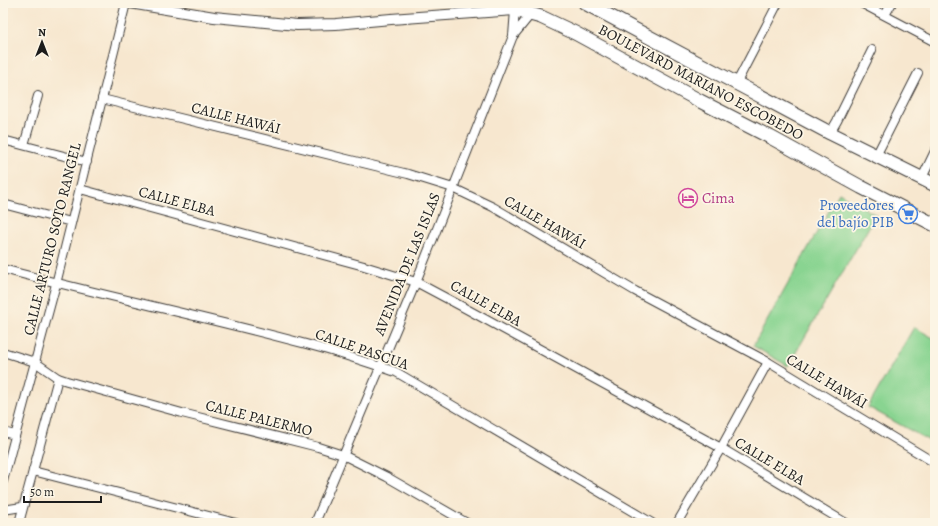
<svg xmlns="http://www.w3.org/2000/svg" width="938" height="526" font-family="Alegreya,serif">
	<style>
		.green { fill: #89d491; stroke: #527856 }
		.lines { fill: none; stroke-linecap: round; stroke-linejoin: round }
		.minor-casing { stroke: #3d3a37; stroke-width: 10 }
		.tertiary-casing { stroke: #3d3a37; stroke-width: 12 }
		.primary-casing { stroke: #3d3a37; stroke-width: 15 }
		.minor { stroke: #fff; stroke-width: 8 }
		.tertiary { stroke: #fff; stroke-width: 10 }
		.primary { stroke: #fff; stroke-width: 13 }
		.labels { text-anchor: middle; stroke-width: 3.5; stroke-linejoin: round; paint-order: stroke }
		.street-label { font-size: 15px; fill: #1c1c1c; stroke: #fcf5e5 }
		.hotel-label { font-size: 15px; fill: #b23c85; stroke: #fcf5e5; text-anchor: start }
		.shop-label { font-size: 15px; fill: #366cbe; stroke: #fcf5e5; text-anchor: end }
	</style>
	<rect width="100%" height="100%" fill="#fcf5e5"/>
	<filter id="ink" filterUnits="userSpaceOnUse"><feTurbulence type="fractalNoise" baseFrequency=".025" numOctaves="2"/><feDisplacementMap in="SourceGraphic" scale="8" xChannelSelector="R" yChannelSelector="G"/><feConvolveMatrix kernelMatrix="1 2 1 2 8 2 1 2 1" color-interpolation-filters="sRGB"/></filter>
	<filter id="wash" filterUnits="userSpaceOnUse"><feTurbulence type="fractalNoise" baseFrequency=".012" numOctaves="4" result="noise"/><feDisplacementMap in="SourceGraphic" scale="16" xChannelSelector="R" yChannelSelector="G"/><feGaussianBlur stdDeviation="0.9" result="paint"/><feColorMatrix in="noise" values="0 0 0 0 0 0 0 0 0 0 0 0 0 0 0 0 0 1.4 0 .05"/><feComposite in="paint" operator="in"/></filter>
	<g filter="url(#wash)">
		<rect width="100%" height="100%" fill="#f7e7cf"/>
		<g class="green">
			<path d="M839,193L876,215L788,366L753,346Z"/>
			<path d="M914,327L935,339V444L868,407Z"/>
		</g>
	</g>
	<g filter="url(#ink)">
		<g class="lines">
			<defs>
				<g id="minor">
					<path d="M861,3L935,42"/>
					<path d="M885,15L892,3"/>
					<path d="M513,36L515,10"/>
					<path d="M736,84L778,3"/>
					<path d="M102,99L408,174L453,188L493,207L635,291L768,362L935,463"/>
					<path d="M830,133L837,121L872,50"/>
					<path d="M3,140L87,162"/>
					<path d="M24,145L38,96"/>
					<path d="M876,156L918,73"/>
					<path d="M922,178L935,151"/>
					<path d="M80,189L364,266L416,282L461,306L721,448L846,523"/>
					<path d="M3,204L71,222"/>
					<path d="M3,269C104,296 206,317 306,344C337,352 366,362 396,372L652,523"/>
					<path d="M3,352L35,362L58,378L67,381L182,413L318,447L343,455L387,477L467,523"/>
					<path d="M3,432L15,435"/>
					<path d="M33,471L236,523"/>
					<path d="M3,481L56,284L126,3"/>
					<path d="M3,510L22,507"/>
					<path d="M19,523L58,378"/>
					<path d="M315,523L416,282L513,36L531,14"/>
					<path d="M677,523L721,448L768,362"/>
				</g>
				<path id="tertiary" d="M130,3L214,17L297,25L336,24L391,19L515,10"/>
				<g id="primary">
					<path d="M516,3L515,10L541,17L575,33L700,101L770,137L861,187L935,225"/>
					<path d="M585,3L830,133L935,185"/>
				</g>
			</defs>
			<use href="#minor" class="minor-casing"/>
			<use href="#tertiary" class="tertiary-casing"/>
			<use href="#primary" class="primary-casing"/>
			<use href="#minor" class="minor"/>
			<use href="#tertiary" class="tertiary"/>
			<use href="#primary" class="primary"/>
		</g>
	</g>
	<defs>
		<symbol id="hotel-ring" viewBox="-11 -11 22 22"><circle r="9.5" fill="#fcf5e5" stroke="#d1479c" stroke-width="1.5"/><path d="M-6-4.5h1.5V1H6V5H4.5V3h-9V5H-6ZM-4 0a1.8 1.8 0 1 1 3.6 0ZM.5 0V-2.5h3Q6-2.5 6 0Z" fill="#d1479c"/></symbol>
		<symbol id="supermarket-ring" viewBox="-11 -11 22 22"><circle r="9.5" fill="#fcf5e5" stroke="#3f7fe0" stroke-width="1.5"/><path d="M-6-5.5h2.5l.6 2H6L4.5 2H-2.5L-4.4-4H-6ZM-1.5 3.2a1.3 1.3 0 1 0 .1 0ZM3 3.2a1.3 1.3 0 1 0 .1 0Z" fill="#3f7fe0"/></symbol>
	</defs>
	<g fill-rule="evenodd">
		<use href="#hotel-ring" x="677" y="187" width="22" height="22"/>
		<use href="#supermarket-ring" x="897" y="203" width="22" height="22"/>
	</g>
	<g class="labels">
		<g class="street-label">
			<text transform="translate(701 82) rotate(28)" y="5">BOULEVARD MARIANO ESCOBEDO</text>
			<text transform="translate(236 118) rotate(14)" y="5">CALLE HAWÁI</text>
			<text transform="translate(177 201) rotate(15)" y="5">CALLE ELBA</text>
			<text transform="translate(545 222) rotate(30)" y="5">CALLE HAWÁI</text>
			<text transform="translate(52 239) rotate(-76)" y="5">CALLE ARTURO SOTO RANGEL</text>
			<text transform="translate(407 264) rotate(-68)" y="5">AVENIDA DE LAS ISLAS</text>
			<text transform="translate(486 303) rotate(29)" y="5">CALLE ELBA</text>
			<text transform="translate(362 349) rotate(19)" y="5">CALLE PASCUA</text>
			<text transform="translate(827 381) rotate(31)" y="5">CALLE HAWÁI</text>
			<text transform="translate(259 418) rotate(14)" y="5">CALLE PALERMO</text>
			<text transform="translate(770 461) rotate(31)" y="5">CALLE ELBA</text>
		</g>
		<g class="hotel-label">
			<text x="702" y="203">Cima</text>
		</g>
		<g class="shop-label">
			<text x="894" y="210">Proveedores<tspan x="894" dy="17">del bajío PIB</tspan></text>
		</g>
	</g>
	<rect width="938" height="526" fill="none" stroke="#fcf5e5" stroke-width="16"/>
	<g transform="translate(42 42)" stroke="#fcf5e5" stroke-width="3" paint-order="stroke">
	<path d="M0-3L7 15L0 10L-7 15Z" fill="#1c1c1c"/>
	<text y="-6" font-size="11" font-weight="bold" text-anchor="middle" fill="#1c1c1c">N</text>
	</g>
	<path d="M24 496v6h77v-6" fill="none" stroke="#1c1c1c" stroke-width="2"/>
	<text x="30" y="496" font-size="12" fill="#1c1c1c" stroke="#fcf5e5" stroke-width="3" paint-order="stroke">50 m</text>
</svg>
